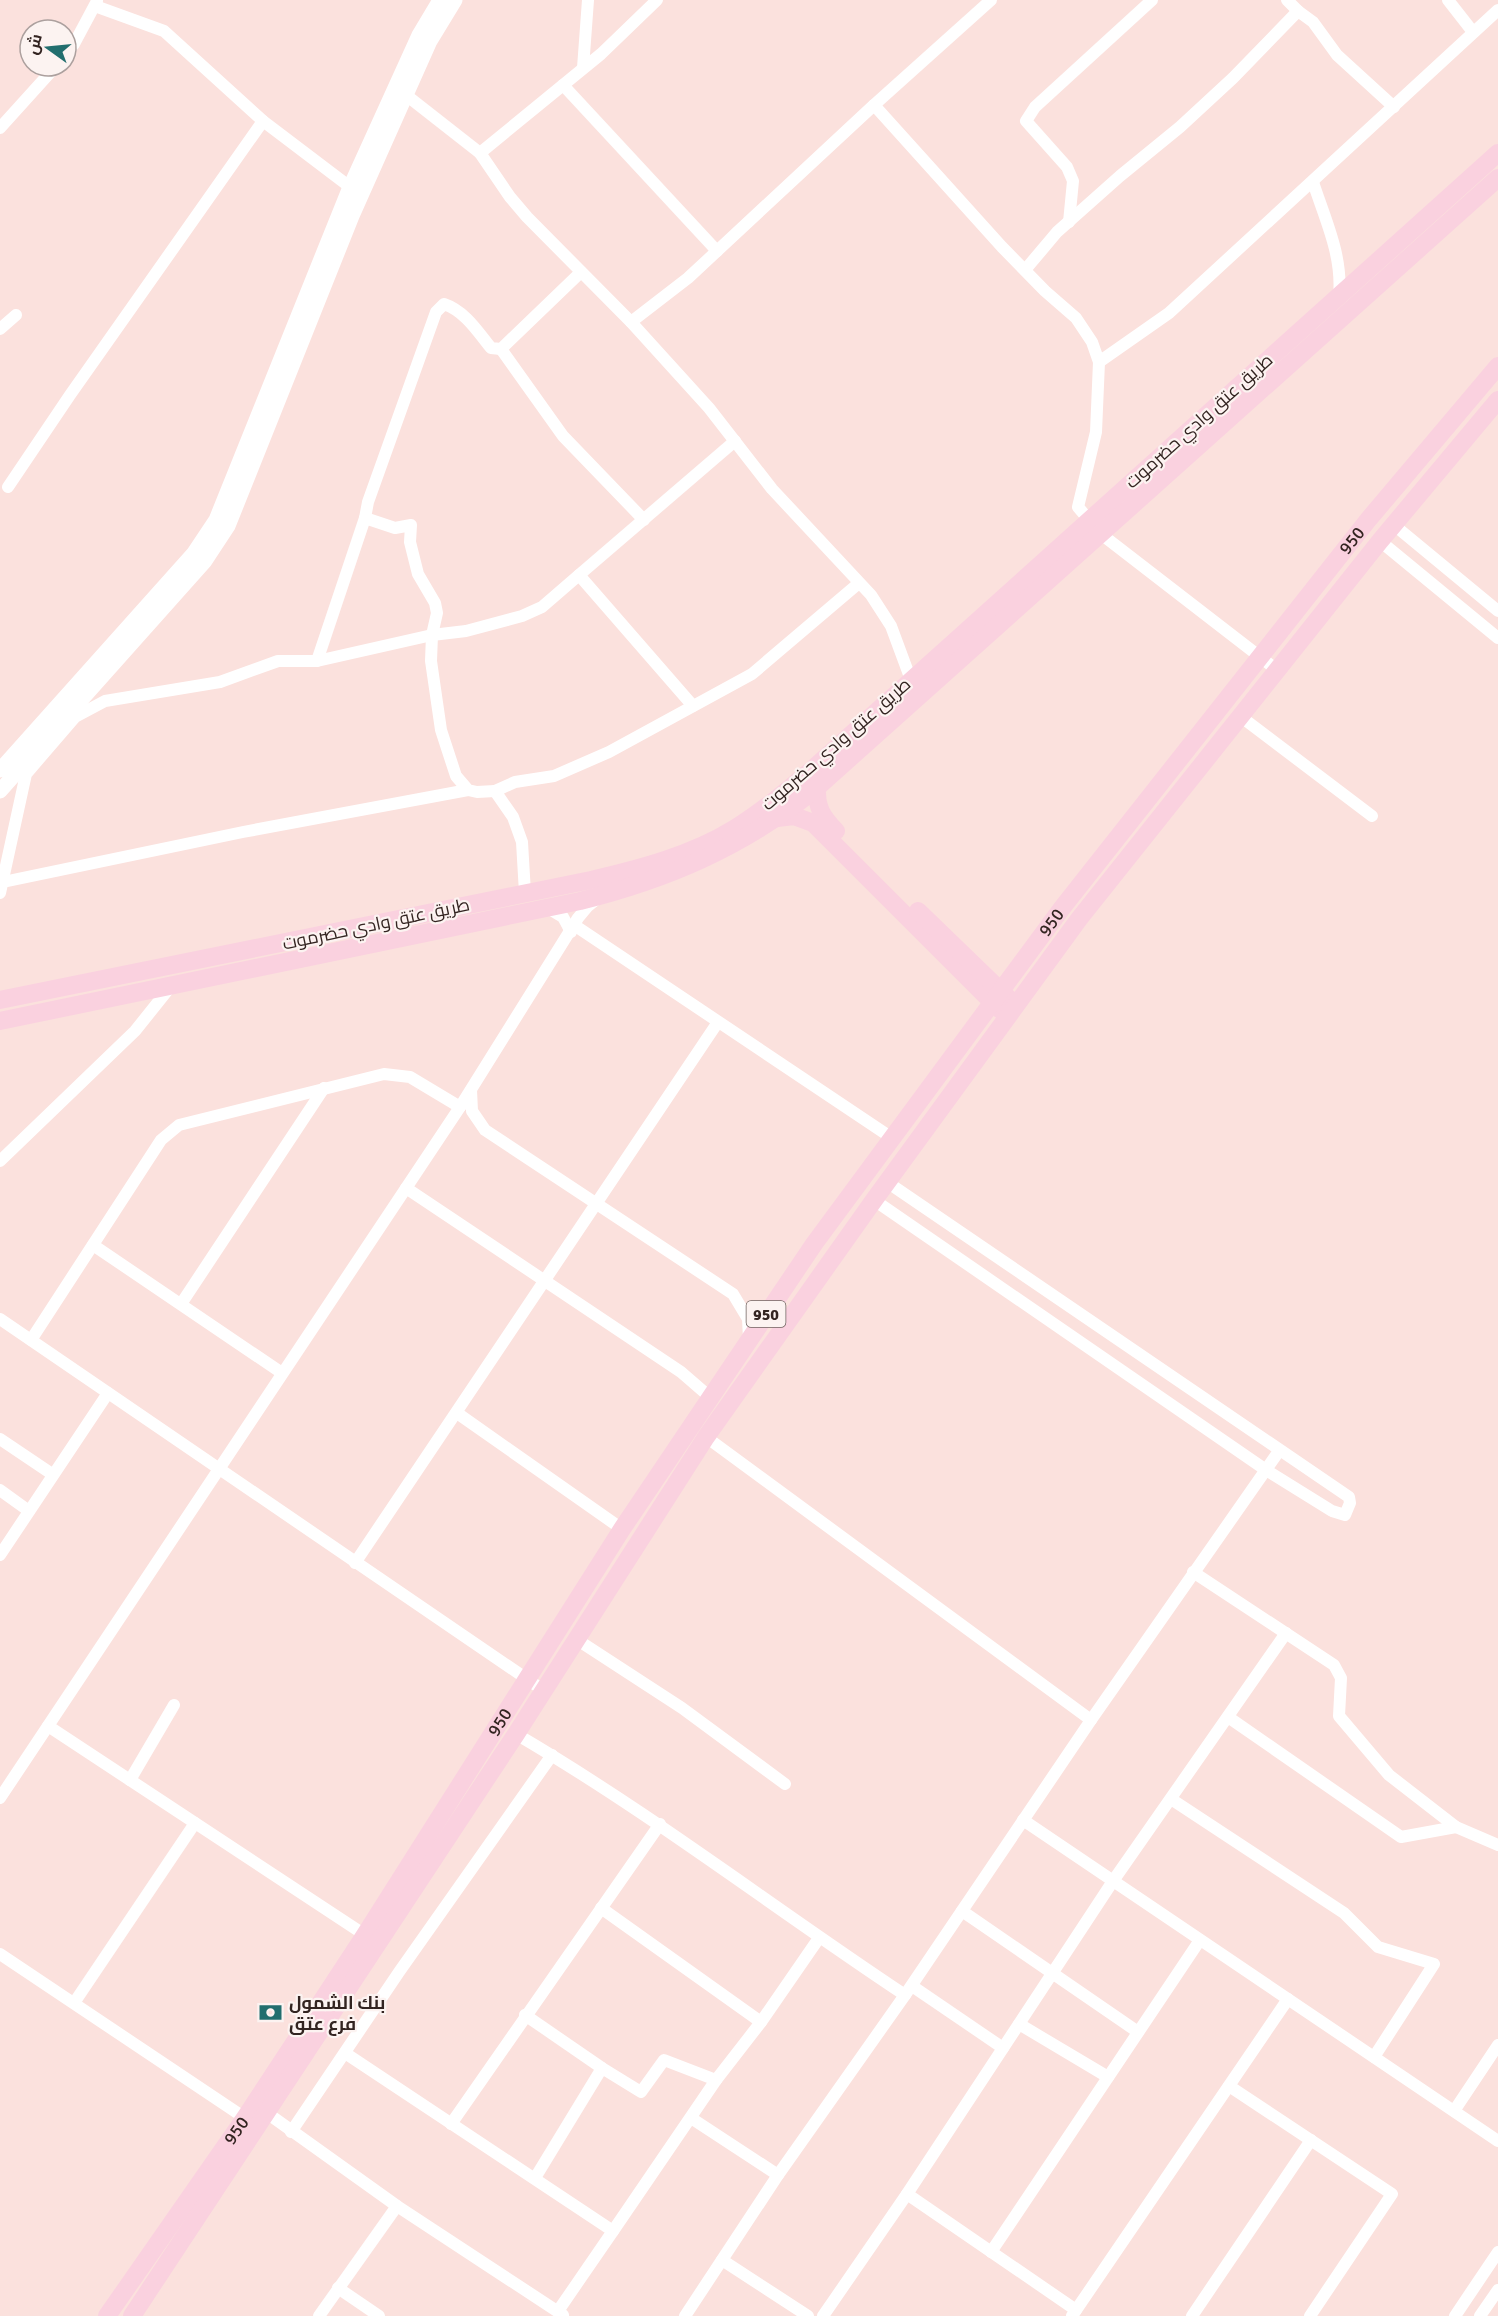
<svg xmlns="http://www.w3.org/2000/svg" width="1498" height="2316" font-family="Signika,Cairo,sans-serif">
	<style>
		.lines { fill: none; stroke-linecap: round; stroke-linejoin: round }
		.minor { stroke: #fff; stroke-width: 12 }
		.tertiary { stroke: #fff; stroke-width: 15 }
		.primary { stroke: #fad1df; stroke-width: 18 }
		.labels { text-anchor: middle; stroke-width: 4.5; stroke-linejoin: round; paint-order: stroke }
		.shield { fill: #fcf3f1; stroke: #6f625f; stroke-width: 1.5 }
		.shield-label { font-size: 16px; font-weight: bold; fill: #332421 }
		.street-label { font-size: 18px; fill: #332421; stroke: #fcf3f1 }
		.poi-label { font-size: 18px; font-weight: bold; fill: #332421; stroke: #fcf3f1; text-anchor: start }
	</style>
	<rect width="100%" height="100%" fill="#fbe1dd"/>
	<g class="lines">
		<g class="minor">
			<path d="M657,0L601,54L480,153L510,197L527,217L631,322L709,408L772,489L871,595L891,626L911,680"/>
			<path d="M1287,0L1298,11"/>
			<path d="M1448,0L1473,32"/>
			<path d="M95,6L164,31L263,121L350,187"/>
			<path d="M66,54L74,44L97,1"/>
			<path d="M583,68L588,0"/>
			<path d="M563,85L717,251"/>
			<path d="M406,95L480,153"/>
			<path d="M874,105L991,0"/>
			<path d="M0,128L56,66"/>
			<path d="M1313,182C1325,219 1343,256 1339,296"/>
			<path d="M1069,222L1073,181L1067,167L1026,121L1035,107L1152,0"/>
			<path d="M1025,270L1057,232L1120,176L1180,127L1233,78L1298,11L1313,22L1337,55L1394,107"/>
			<path d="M631,322L688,278L874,105L1002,247L1045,291L1076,318L1092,342L1099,362L1096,432L1078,507L1101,534L1277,670"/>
			<path d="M0,329L16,315"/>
			<path d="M501,349L563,436L644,520"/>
			<path d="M1099,362L1169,313L1498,10"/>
			<path d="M8,487L70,395L263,121"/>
			<path d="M1394,525L1498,611"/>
			<path d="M1380,541L1498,638"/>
			<path d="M579,575L735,441"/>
			<path d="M317,661L365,518"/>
			<path d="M1240,716L1372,816"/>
			<path d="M495,791L477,792L468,790L456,776L441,730L431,661L432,635L437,613L435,603L418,574L410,542L411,525L395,528L365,518L368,502L436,312L444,304C465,311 478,332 491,348L501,349L581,272"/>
			<path d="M3,882L243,832L468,790"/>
			<path d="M0,893L26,774L75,717L105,701L220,682L278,661H317L432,635L466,631L522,616L542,607L579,575L693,706"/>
			<path d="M525,893L522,842L513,817L495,791L515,782L554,776L609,752L752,674L859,583"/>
			<path d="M548,908L563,917L571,932"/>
			<path d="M574,925L892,1138"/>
			<path d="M471,1090L472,1111L485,1130L733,1294L748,1319L749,1339"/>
			<path d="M0,1161L135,1031L171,986"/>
			<path d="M406,1188L681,1372L711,1398"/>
			<path d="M874,1200L1266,1470L1332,1511L1345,1515L1350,1503L1349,1497L887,1182"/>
			<path d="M93,1245L282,1373"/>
			<path d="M181,1304L324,1088"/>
			<path d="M0,1319L543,1690"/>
			<path d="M31,1340L161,1140L179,1125L384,1074L410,1077L460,1107"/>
			<path d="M457,1413L622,1529"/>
			<path d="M706,1437L1091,1720"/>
			<path d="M0,1439L52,1474"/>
			<path d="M0,1490L29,1511"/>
			<path d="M0,1555L108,1393"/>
			<path d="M355,1563L718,1022"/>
			<path d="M1193,1572L1334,1665L1341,1678L1339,1716L1389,1775L1456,1827L1498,1845"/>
			<path d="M576,1639L682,1708L785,1784"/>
			<path d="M1228,1717L1401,1837L1456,1827"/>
			<path d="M48,1726L365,1935"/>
			<path d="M516,1734C651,1813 775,1909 905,1995"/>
			<path d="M130,1780L174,1705"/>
			<path d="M0,1798L460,1107L578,918L588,906L598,898"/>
			<path d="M1171,1799L1344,1913L1378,1947L1434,1964L1374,2057"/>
			<path d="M1023,1820L1498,2141"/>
			<path d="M601,1908L761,2022"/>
			<path d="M962,1911L1138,2032"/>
			<path d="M0,1954L245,2118"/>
			<path d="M912,1986L1003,2048"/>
			<path d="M74,2003L195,1823"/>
			<path d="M525,2015L602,2068L641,2092L664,2060L716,2080"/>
			<path d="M1019,2024L1108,2077"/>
			<path d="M345,2053L613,2231L558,2311"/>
			<path d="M1229,2086L1392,2194L1310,2316"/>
			<path d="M260,2108L397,2206L563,2315"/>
			<path d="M1454,2111L1498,2045"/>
			<path d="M691,2118L778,2175"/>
			<path d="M451,2124L660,1824"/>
			<path d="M291,2132L399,1972L552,1755"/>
			<path d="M535,2178L602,2068"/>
			<path d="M907,2194L1076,2310"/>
			<path d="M613,2231L716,2080L761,2022L819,1938"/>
			<path d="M991,2252L1200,1940"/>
			<path d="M722,2260L808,2316"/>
			<path d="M338,2288L379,2316"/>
			<path d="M319,2316L397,2206"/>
			<path d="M685,2316L778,2175L905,1995L1091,1720L1279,1451"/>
			<path d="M823,2316L907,2194L1113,1881L1286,1633"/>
			<path d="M1072,2316L1288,1999"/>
			<path d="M1192,2316L1311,2140"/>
			<path d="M1455,2316L1498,2252"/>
			<path d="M1480,2316L1498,2290"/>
		</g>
		<g class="tertiary">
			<path d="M0,770L194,553L216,520L350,187L419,35L440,0"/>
			<path d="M0,791L205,561L228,526L352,216L430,41L455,0"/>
		</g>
		<g class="primary">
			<path d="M817,787C816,807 822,817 836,831"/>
			<path d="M777,818L794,816L813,823L999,1009"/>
			<path d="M918,911L1008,998"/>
			<path d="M0,1000L591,880C639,869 692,855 734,829C763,811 789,789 815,767L1498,153"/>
			<path d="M0,1021L580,901C668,879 740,848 812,792L1498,178"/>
			<path id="s1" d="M107,2316L245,2118L365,1935L622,1529L814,1244L1062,908L1368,520L1498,366"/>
			<path d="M132,2316L516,1734L706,1437L874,1200L1079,919L1380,541L1498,400"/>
		</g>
	</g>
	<defs>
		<symbol id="bank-bare" viewBox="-9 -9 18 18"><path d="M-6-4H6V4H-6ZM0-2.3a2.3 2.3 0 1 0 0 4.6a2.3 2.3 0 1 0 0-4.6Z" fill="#226e6e" stroke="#fcf3f1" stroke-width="2.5" paint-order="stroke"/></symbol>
	</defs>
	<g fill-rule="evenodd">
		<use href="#bank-bare" x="254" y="1996" width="33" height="33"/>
	</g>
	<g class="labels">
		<rect class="shield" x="746.5" y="1301" width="39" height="26" rx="4.5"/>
		<g class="shield-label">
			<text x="766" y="1320">950</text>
		</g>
		<g class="street-label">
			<text transform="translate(1199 421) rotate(-42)" y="6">طريق عتق وادي حضرموت</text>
			<text dy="6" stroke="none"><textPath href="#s1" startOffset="2170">950</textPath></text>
			<text transform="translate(836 744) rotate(-41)" y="6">طريق عتق وادي حضرموت</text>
			<text dy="6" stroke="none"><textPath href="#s1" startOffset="1684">950</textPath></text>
			<text transform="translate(376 924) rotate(-12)" y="6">طريق عتق وادي حضرموت</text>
			<text dy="6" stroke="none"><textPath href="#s1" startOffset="712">950</textPath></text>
			<text dy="6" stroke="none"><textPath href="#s1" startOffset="226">950</textPath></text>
		</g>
		<g class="poi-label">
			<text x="289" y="2009">بنك الشمول<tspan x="289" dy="21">فرع عتق</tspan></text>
		</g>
	</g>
	<g transform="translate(48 48) rotate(285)"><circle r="28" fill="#fcf3f1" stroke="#aca09e" stroke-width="1.5"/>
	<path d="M0-4.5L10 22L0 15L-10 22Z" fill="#226e6e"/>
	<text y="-9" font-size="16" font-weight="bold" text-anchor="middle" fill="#332421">ش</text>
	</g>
</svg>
